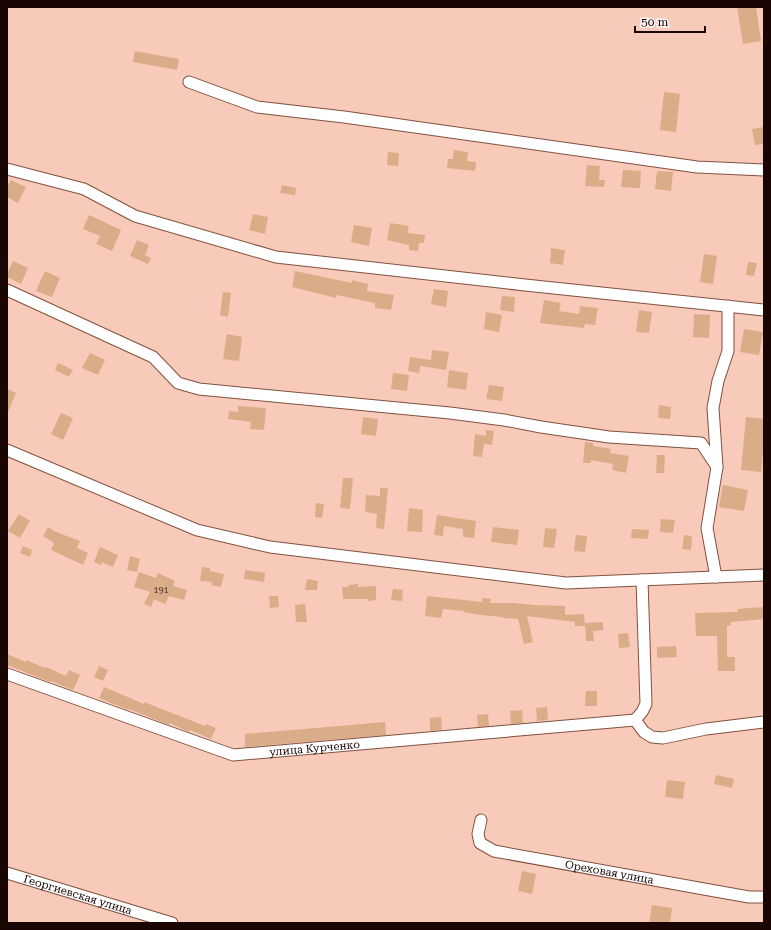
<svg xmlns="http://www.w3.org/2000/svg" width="771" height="930" font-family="'Roboto Serif',serif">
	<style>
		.building { fill: #daad89 }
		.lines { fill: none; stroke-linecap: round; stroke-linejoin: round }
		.minor-casing { stroke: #82513f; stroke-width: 13 }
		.minor { stroke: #fff; stroke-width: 11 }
		.labels { text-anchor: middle; stroke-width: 3; stroke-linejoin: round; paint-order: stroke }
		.number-label { font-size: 9px; fill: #493024 }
		.street-label { font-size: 11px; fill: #190602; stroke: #fbf5f3 }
	</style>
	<rect width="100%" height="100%" fill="#f8cab9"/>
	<g class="building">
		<path d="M737,7H756L761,41L743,44Z"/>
		<path d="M135,51L179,59L177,70L133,62Z"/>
		<path d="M664,92L680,94L676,132L660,130Z"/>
		<path d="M764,127V144L755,145L752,129Z"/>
		<path d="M454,150L468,152L467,161L476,162L475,171L447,168L448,159H453Z"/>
		<path d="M388,152L399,153L398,166L387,165Z"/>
		<path d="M587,165L600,166L599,180H605L604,187L585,186Z"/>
		<path d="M623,170L641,171L640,188L621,187Z"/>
		<path d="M657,171L673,172L671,191L655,189Z"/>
		<path d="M11,180L26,187L18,203L7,197V187Z"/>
		<path d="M282,185L296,188L295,195L280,193Z"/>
		<path d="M253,214L268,217L265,234L249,230Z"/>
		<path d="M89,215L121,230L112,251L96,244L100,236L83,229Z"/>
		<path d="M390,223L409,226L407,233L425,235L424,243H419L418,251L409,250V245L387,240Z"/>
		<path d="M354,225L372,228L369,246L351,242Z"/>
		<path d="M137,240L149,245L145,255L151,258L148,264L130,256Z"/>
		<path d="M551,248L565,250L563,265L550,263Z"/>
		<path d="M704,254L717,256L713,284L700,282Z"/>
		<path d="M13,261L28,268L21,284L7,277V274Z"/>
		<path d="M748,262L757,263L754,276L746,275Z"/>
		<path d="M45,271L60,278L52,297L36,291Z"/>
		<path d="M295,271L352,283V280L368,284L367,291L394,295L391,310L375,308V303L336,295V298L292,287Z"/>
		<path d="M434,289L448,291L446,307L431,304Z"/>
		<path d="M223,292L231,293L228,317L220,315Z"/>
		<path d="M502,296L515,297L514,312L500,310Z"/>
		<path d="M544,300L561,303L559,311L579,314L580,306L598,308L595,325L585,324L584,328L540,323Z"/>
		<path d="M639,310L652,312L649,333L636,332Z"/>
		<path d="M486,312L502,315L499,332L484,329Z"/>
		<path d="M694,314L710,315L709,338L693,337Z"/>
		<path d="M744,329L763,332L759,355L740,352Z"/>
		<path d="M227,334L242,337L239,361L223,359Z"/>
		<path d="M432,350L449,352L446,370L420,366L419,373L408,371L410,357L431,360Z"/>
		<path d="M90,353L105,360L98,375L82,368Z"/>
		<path d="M58,363L73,370L69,377L55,370Z"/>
		<path d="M449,370L468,373L466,390L447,387Z"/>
		<path d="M393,373L409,375L407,391L391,389Z"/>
		<path d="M489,385L504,387L502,401L486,399Z"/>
		<path d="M7,389L16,393L7,414Z"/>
		<path d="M659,405L671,407L670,419L658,418Z"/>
		<path d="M238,406L266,408L264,430L250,429L251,422L228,419L229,411L238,412Z"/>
		<path d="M61,413L73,418L63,440L51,434Z"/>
		<path d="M363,417L378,419L376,436L361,434Z"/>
		<path d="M746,417L764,419V442L761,472L741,470Z"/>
		<path d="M486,430L494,431L492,445L484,444L482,457L473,456L475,434L486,436Z"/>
		<path d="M585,442L593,443V446L611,449L610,453L629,456L626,473L612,470L613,464L591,460V463H583Z"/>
		<path d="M657,455H665L664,473H656Z"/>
		<path d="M343,478H353L350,509L340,508Z"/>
		<path d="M723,485L748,490L744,511L719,507Z"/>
		<path d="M380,488H388L384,529L376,528L377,514L365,512L366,495L380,496Z"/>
		<path d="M316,503L324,504L322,518L315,517Z"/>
		<path d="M409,508L423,510L422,532L407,531Z"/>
		<path d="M19,514L30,521L20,538L8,531Z"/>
		<path d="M437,515L476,521L474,538L463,537V529L444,526L443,536L434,535Z"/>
		<path d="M661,519L675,520L673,533L660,532Z"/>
		<path d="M48,527L54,531L80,541L77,548L88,553L83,565L51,550L54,543L43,536Z"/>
		<path d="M493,527L519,530L517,545L491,542Z"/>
		<path d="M545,528L557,529L554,548L543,547Z"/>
		<path d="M632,529L649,530L648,539L631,538Z"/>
		<path d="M576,535L587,536L585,552L574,551Z"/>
		<path d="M684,535L692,536L691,550L682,549Z"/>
		<path d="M23,546L32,550L30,557L20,553Z"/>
		<path d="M100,547L118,555L113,567L102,562L101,565L94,562Z"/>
		<path d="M130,556L140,559L137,572L127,570Z"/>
		<path d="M202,567L210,568V571L224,574L221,587L211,585L212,582L200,581Z"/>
		<path d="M245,570L265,573L264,582L244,579Z"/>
		<path d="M139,572L156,578L158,573L175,581L173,586L187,590L184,600L169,596L165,604L154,599L151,607L144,604L150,592L134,587Z"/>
		<path d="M307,579L318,581L317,590H305Z"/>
		<path d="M358,584V587L376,586V600L368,601V599H343L342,587H349L348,585Z"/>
		<path d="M393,589L403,590L402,601L391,600Z"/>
		<path d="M269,596H278L279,607L270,608Z"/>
		<path d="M427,596L482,602V598L491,599L490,603H514L534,605L565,606V615L584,614L585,626H575V622L527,616L533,642L524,644L518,619L503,618V617L480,615L464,612V611L443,609L441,618L425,616Z"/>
		<path d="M305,604L307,622H296L295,605Z"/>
		<path d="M764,607V619L731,622V625L727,626V657H735V671H718L717,636H696L695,613L738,612L737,609Z"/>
		<path d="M603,622V630L593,631L594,641H586L585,623Z"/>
		<path d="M628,633L630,647L619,648L618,634Z"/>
		<path d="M676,646L677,657L657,658V647Z"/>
		<path d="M7,654L26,662V660L45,668L46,667L66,676L69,670L80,675L73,690L51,681L50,682L7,665Z"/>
		<path d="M99,666L108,670L103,681L94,677Z"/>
		<path d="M104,687L144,704V702L205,726L206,724L216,728L211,739L190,730L189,732L170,723L169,725L129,709V710L126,709L99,698Z"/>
		<path d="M586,691H597V706H585Z"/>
		<path d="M547,707L548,720L537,721L536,708Z"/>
		<path d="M522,710L523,723L511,724L510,711Z"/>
		<path d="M488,714L489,726L478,727L477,715Z"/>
		<path d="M441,717L442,730L430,731V718Z"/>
		<path d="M385,722L386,735L245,747V734Z"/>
		<path d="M716,775L734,779L732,788L714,784Z"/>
		<path d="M667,780L685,782L683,799L665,797Z"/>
		<path d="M522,871L536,874L532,894L518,891Z"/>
		<path d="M652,905L672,908L670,923H649Z"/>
	</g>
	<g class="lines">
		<defs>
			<g id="minor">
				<path d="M189,82L257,107L344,117L697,167L764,170"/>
				<path d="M7,169L84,189L135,216L276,257L525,285L764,310"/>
				<path d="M7,290L153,357L178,383L199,389L450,413L504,420L541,427L609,437L701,443L717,467"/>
				<path d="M7,450L197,530L270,547L566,583L764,575"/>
				<path d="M716,577L707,528L717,467L713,408L718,381L728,351V306"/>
				<path id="s1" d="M7,674L233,755L635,720"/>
				<path d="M635,720L642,712L646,704L642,580"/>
				<path d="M635,720L644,732L652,737L663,738L706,729L764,722"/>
				<path id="s2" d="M481,820L478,834L480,843L494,851L704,889L749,897H764"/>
				<path id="s3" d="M7,873L172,923"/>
			</g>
		</defs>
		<use href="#minor" class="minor-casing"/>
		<use href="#minor" class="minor"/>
	</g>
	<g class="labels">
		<g class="number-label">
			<text x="161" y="593">191</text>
		</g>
		<g class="street-label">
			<text dy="4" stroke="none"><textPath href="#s1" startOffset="322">улица Курченко</textPath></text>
			<text dy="4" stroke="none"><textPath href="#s2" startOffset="157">Ореховая улица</textPath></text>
			<text dy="4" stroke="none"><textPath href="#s3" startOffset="74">Георгиевская улица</textPath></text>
		</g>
	</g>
	<rect width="771" height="930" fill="none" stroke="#190602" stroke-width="16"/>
	<path d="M635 26v6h70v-6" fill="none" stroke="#190602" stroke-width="2"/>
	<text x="641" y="26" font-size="12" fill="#190602" stroke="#fbf5f3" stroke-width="3" paint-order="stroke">50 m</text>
</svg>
